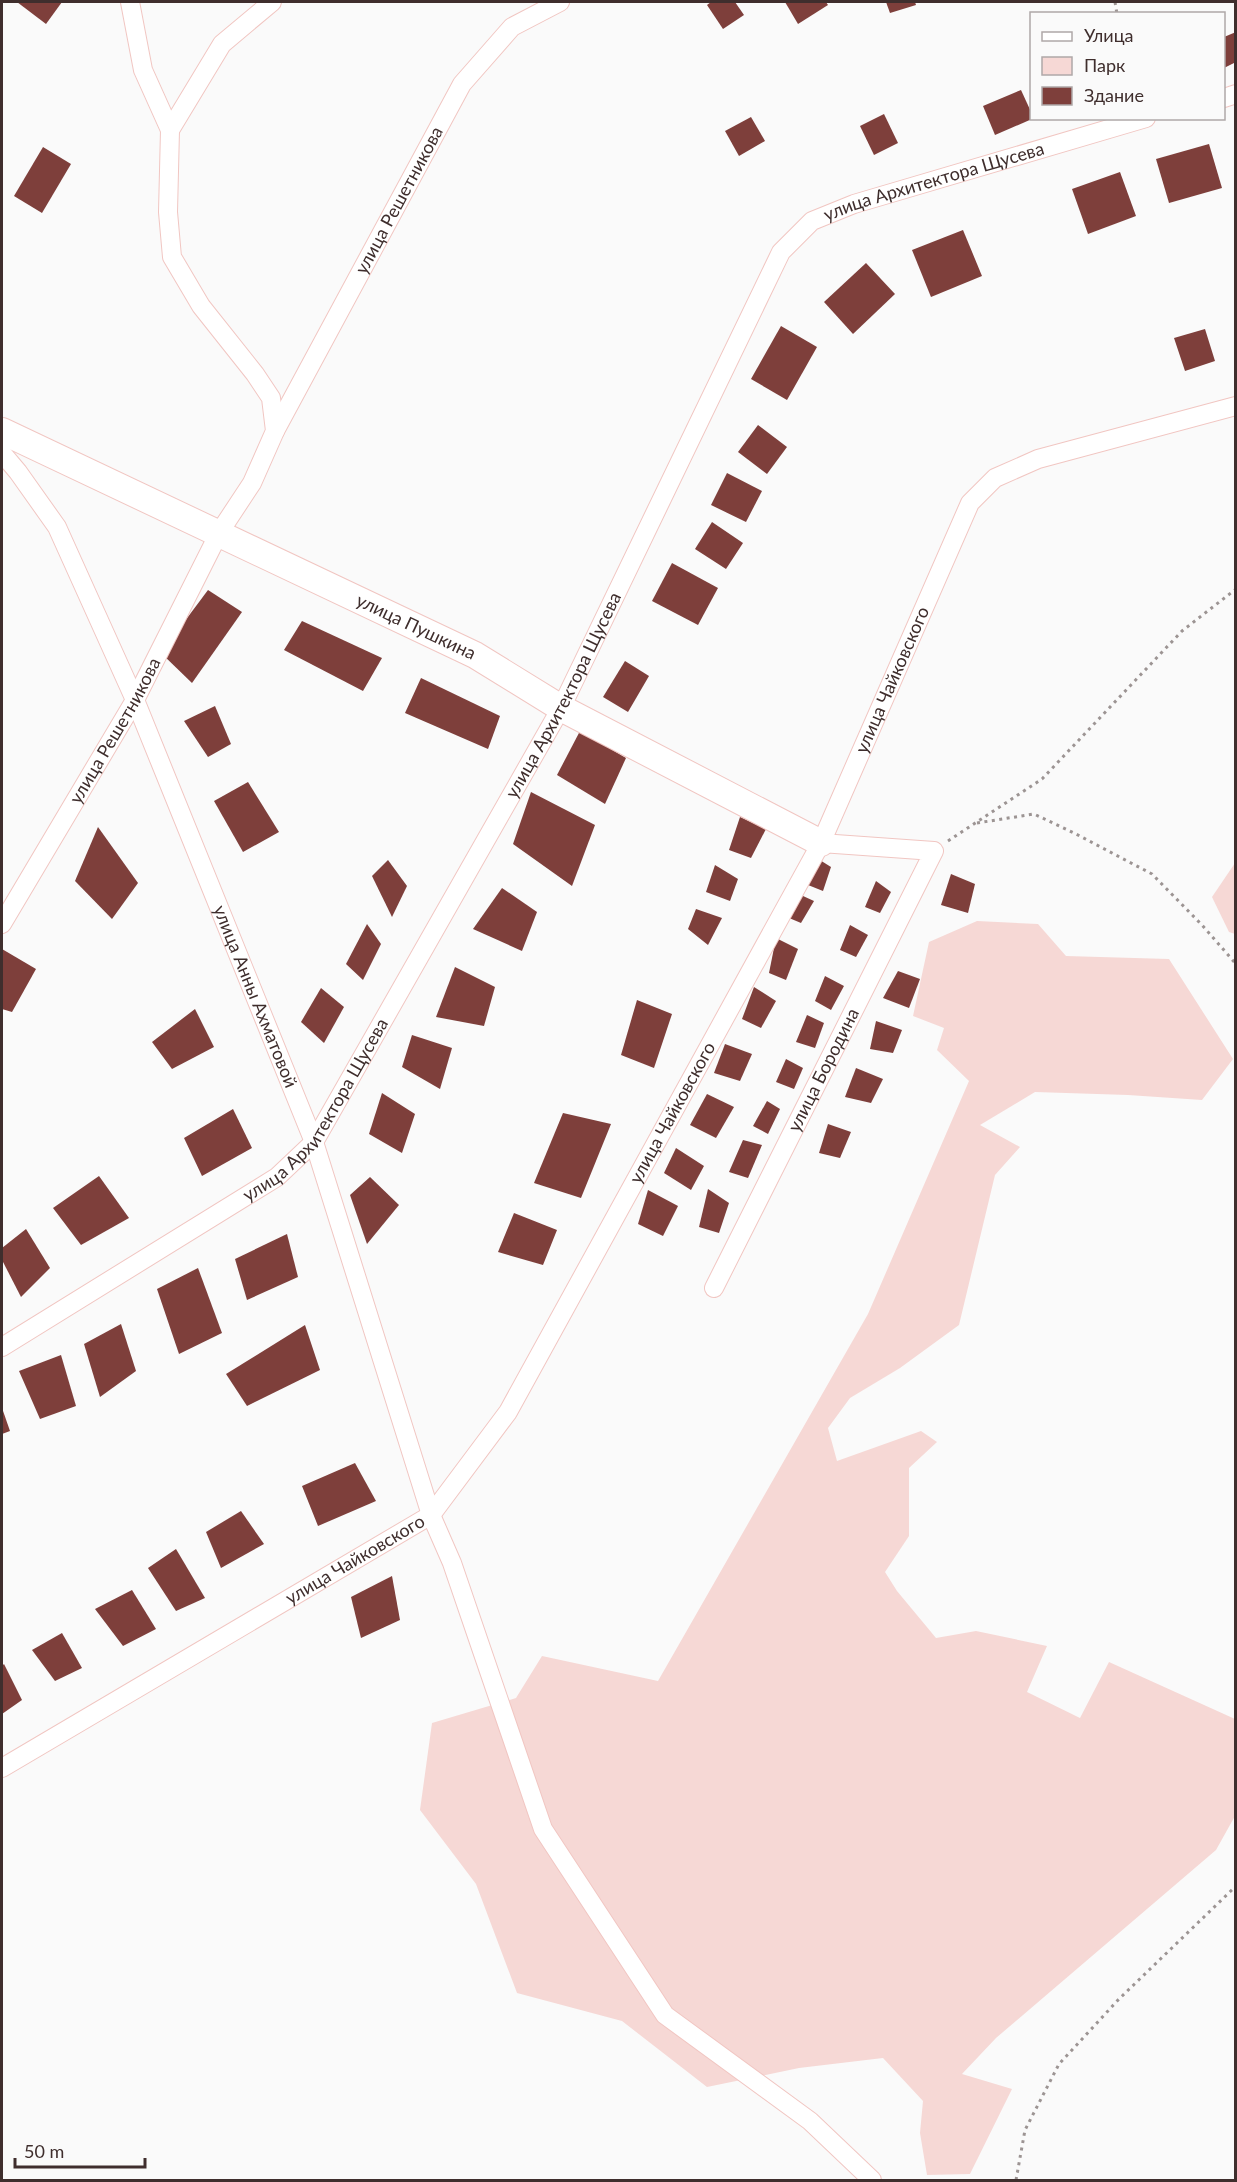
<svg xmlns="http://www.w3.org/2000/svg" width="1237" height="2182" font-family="Lato,sans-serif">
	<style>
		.green { fill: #f6d8d5 }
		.building { fill: #7e3f3b }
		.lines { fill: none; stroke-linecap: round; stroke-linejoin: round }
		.street-casing { stroke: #f1c6c2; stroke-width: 20 }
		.secondary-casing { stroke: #f1c6c2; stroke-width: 28 }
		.path { stroke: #9c9493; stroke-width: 3; stroke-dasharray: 3 4.5; stroke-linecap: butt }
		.street { stroke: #fff; stroke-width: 18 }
		.secondary { stroke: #fff; stroke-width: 26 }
		.labels { text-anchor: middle; stroke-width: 6; stroke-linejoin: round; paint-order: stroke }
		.street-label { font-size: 18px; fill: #3f2e2d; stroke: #fafafa }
	</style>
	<rect width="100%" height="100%" fill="#fafafa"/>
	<g class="green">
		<path d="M1235,863V934L1229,932L1212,897Z"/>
		<path d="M977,921L1038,924L1066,956L1169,959L1233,1059L1202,1100L1128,1095L1035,1092L980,1125L1020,1147L995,1175L959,1325L900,1368L850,1398L828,1428L837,1461L921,1431L937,1442L909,1468V1536L885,1572L897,1591L936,1638L976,1631L1047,1646L1027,1692L1080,1718L1109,1662L1235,1719V1816L1216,1850L996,2038L962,2074L1012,2089L970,2174L927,2175L920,2133L923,2101L883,2058L799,2068L707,2087L622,2021L517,1993L476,1884L420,1810L432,1723L516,1698L542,1656L658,1681L868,1314L969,1081L937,1050L944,1028L913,1016L929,942Z"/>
	</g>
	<g class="building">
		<path d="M17,2H62L46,24Z"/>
		<path d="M711,2H735L744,15L723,29L707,5Z"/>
		<path d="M785,2H826L828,5L798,24Z"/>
		<path d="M886,2H915L916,5L890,13Z"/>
		<path d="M1236,32V62L1224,68V37Z"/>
		<path d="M1021,90L1032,114V119L995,135L983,106Z"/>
		<path d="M884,114L898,143L874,155L860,126Z"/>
		<path d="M751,117L765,141L739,156L725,131Z"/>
		<path d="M1209,144L1222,188L1169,203L1156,159Z"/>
		<path d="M43,147L71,164L42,213L14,196Z"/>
		<path d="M1120,172L1136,216L1088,234L1072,189Z"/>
		<path d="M963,230L982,276L931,297L912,250Z"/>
		<path d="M866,263L895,294L853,334L824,302Z"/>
		<path d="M781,326L817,347L787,400L751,379Z"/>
		<path d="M1205,329L1215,361L1185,371L1174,338Z"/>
		<path d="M758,425L787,447L767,474L738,452Z"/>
		<path d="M727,473L762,491L746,522L711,505Z"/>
		<path d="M712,522L743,543L726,569L695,549Z"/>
		<path d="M672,563L718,588L698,625L652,601Z"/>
		<path d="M208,590L242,612L192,683L161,653Z"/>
		<path d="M302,621L382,658L363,691L284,650Z"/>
		<path d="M625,661L649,676L628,712L603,697Z"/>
		<path d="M421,678L500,716L488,749L405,713Z"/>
		<path d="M215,706L231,744L208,757L184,721Z"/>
		<path d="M580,731L626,758L605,804L557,775Z"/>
		<path d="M248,782L279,832L243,852L214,801Z"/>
		<path d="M531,792L595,825L572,886L513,844Z"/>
		<path d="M740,817L766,829L751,858L729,850Z"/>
		<path d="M98,827L138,883L112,919L75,881Z"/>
		<path d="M807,852L831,867L823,891L798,881Z"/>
		<path d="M388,860L407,886L392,917L372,876Z"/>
		<path d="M715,865L738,879L730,901L706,892Z"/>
		<path d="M951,874L975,884L968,913L941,905Z"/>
		<path d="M876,881L891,892L880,913L865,907Z"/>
		<path d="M502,888L537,912L522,951L473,929Z"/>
		<path d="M792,891L814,901L801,923L782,915Z"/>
		<path d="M696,909L722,918L708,945L688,929Z"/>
		<path d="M367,924L381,944L363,980L346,964Z"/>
		<path d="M850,925L868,935L856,957L840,950Z"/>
		<path d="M776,938L798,949L786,980L769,973Z"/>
		<path d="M2,949L36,969L12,1012L2,1009Z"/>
		<path d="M455,967L495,987L484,1026L436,1017Z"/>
		<path d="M898,971L920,979L909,1008L883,998Z"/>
		<path d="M825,976L844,986L831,1010L815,1001Z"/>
		<path d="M754,987L776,1001L761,1028L742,1019Z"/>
		<path d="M321,988L344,1007L324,1043L301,1022Z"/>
		<path d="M637,1000L672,1014L654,1068L621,1055Z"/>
		<path d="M195,1009L214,1047L172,1069L152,1042Z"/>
		<path d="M807,1015L824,1023L815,1048L796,1042Z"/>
		<path d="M876,1021L902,1030L893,1053L870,1049Z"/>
		<path d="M412,1035L452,1048L440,1089L402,1067Z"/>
		<path d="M725,1044L752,1054L740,1081L714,1073Z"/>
		<path d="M786,1059L803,1068L794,1089L776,1082Z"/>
		<path d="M856,1068L883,1079L871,1103L845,1097Z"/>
		<path d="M382,1093L415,1114L402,1153L369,1134Z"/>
		<path d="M707,1094L734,1107L716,1138L690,1125Z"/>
		<path d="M767,1101L780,1109L768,1134L753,1126Z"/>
		<path d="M233,1109L252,1148L202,1176L184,1138Z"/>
		<path d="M563,1113L611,1124L581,1198L534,1183Z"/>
		<path d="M828,1124L851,1132L840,1158L819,1153Z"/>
		<path d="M743,1140L762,1145L748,1178L729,1172Z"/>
		<path d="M676,1148L704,1166L691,1190L664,1173Z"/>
		<path d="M99,1176L129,1218L81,1245L53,1208Z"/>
		<path d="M370,1177L399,1205L367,1244L350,1195Z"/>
		<path d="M708,1189L729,1203L719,1233L699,1227Z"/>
		<path d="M648,1190L678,1206L663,1236L638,1224Z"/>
		<path d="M514,1213L557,1230L543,1265L498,1252Z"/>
		<path d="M26,1229L50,1268L21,1297L2,1260V1248Z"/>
		<path d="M287,1234L298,1277L247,1300L235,1259Z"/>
		<path d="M198,1268L222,1333L179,1354L157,1289Z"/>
		<path d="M121,1324L136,1371L100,1397L84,1344Z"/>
		<path d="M305,1325L320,1370L247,1406L226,1374Z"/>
		<path d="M61,1355L76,1406L40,1419L19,1371Z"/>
		<path d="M2,1408L10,1431L2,1434Z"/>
		<path d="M355,1463L376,1501L318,1526L302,1486Z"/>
		<path d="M241,1511L264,1544L221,1568L206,1532Z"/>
		<path d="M176,1549L205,1598L176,1611L148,1568Z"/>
		<path d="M392,1576L400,1620L361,1638L351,1597Z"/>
		<path d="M132,1590L156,1629L123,1646L95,1609Z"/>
		<path d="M62,1633L82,1668L55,1681L32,1650Z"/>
		<path d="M4,1664L22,1700L2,1714V1666Z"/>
	</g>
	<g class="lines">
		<defs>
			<g id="street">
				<path d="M130,2L143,70L170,130"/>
				<path d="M1224,98L1236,94"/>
				<path id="s1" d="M275,431L462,84L512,27L560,2"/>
				<path id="s2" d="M2,453L18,472L57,527L135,700L314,1142L431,1515L452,1563L543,1829L665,2015L810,2121L872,2180"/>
				<path id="s3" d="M2,924L135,700L219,533L252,483L275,431L271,398L255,374L201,306L172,257L168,212L170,130L222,44L272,2"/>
				<path id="s4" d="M714,1288L934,851L821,843"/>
				<path id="s5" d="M2,1347L277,1177L314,1142L561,708L781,252L812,221L854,204L1146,118"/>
				<path id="s6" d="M2,1768L431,1515L508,1412L821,843L970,503L995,478L1038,459L1236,406"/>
			</g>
			<g id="secondary">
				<path id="s7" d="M2,431L475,655L561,708L821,843"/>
			</g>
		</defs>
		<use href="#street" class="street-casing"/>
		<use href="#secondary" class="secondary-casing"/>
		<g class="path">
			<path d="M1115,2L1117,14"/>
			<path d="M977,823L1034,814L1076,834L1152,874L1202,925L1236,964"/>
			<path d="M948,841L1042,779L1182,631L1236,589"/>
			<path d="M1016,2180L1025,2130L1059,2064L1119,1999L1236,1886"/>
		</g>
		<use href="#street" class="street"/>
		<use href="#secondary" class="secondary"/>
	</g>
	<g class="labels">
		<g class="street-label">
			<text dy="6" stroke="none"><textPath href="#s5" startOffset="1552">улица Архитектора Щусева</textPath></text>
			<text dy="6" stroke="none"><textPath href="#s1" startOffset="262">улица Решетникова</textPath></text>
			<text dy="6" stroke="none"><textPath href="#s7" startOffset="458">улица Пушкина</textPath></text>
			<text dy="6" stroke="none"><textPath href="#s6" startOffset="1454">улица Чайковского</textPath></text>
			<text dy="6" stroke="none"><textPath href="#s5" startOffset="886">улица Архитектора Щусева</textPath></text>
			<text dy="6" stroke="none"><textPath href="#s3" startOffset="224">улица Решетникова</textPath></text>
			<text dy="6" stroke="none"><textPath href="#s2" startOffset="602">улица Анны Ахматовой</textPath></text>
			<text dy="6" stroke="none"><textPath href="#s4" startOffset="244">улица Бородина</textPath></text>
			<text dy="6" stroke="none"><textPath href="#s5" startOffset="400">улица Архитектора Щусева</textPath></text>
			<text dy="6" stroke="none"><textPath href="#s6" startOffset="968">улица Чайковского</textPath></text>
			<text dy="6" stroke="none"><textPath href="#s6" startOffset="410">улица Чайковского</textPath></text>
		</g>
	</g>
	<rect width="1237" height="2182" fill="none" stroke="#3f2e2d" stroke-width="6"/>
	<rect x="1030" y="12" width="195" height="108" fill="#fafafa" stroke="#afa8a8" stroke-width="1.5"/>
	<rect x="1042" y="32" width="30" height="9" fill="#ffffff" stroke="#afa8a8" stroke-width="1.5"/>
	<text x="1084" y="42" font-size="18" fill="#3f2e2d">Улица</text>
	<rect x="1042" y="57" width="30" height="18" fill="#f6d8d5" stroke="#afa8a8" stroke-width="1.5"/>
	<text x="1084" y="72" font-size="18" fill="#3f2e2d">Парк</text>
	<rect x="1042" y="87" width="30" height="18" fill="#7e3f3b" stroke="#afa8a8" stroke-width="1.5"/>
	<text x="1084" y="102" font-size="18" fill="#3f2e2d">Здание</text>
	<path d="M15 2158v9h130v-9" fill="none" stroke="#3f2e2d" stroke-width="3"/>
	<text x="24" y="2158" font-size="18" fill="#3f2e2d" stroke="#fafafa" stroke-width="4.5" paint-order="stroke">50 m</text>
</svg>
